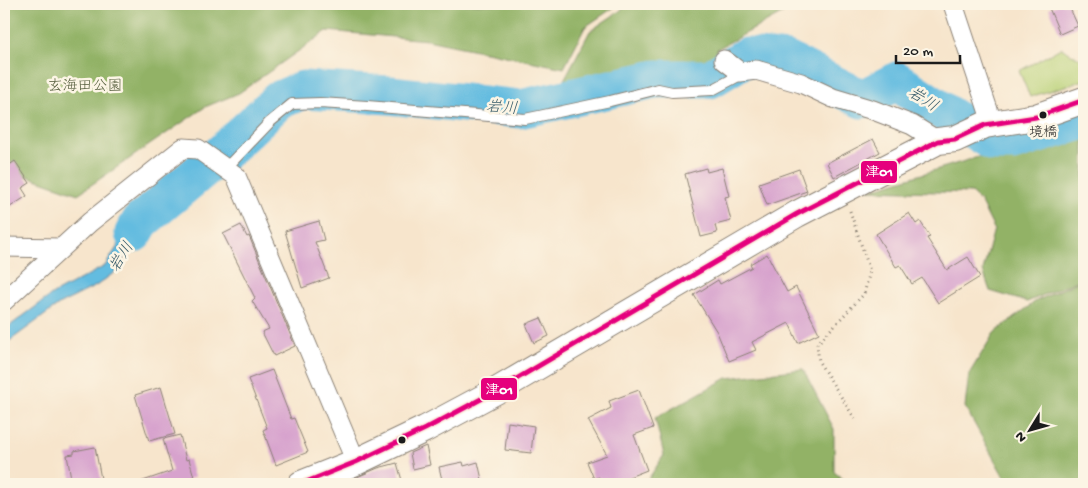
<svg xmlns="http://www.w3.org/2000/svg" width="1088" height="488" font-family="'Gochi Hand','Klee One',sans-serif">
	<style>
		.green { fill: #b8d075; stroke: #6a7648 }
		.forest { fill: #92b266; stroke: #576741 }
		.water { fill: #63bce0; stroke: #406c7e }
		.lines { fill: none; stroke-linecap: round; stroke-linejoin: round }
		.river { stroke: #63bce0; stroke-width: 39 }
		.building { fill: #d7a2cd }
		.lane-casing { stroke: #8a8074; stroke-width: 12 }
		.street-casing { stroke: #8a8074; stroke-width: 21 }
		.secondary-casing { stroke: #8a8074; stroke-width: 28 }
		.path { stroke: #8a8074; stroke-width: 3; stroke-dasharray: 1 4; stroke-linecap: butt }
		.lane { stroke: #fff; stroke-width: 10 }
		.street { stroke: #fff; stroke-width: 19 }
		.secondary { stroke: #fff; stroke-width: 26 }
		.bus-1-casing { stroke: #fcf5e5; stroke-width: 9 }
		.bus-1 { stroke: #e5007d; stroke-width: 5 }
		.bus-dot { fill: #1c1c1c; stroke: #fcf5e5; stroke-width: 2 }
		.labels { text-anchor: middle; stroke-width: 5; stroke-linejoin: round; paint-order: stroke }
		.bus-label { font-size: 14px; fill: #1c1c1c; stroke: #fcf5e5 }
		.park-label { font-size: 15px; fill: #535b3b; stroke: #fcf5e5 }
		.water-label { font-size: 16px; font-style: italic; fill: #385c6a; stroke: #fcf5e5 }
		.line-badge { stroke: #fcf5e5; stroke-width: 2 }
		.badge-label { font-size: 14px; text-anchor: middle; font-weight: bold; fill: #fff }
	</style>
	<rect width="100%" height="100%" fill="#fcf5e5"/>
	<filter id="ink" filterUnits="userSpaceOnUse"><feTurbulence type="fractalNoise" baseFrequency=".02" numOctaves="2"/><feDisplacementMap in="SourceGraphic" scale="10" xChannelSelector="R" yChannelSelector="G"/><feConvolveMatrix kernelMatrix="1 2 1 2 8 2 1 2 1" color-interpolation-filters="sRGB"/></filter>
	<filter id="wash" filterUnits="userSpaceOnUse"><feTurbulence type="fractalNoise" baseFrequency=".0096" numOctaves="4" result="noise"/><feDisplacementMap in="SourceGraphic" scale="20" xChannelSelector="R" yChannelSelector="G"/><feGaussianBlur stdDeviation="1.12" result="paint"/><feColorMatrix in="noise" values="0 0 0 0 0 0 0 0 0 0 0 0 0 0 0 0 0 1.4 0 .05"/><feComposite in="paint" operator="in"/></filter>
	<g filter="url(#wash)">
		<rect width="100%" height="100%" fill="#f7e5cc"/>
		<path class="green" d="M1061,48L1084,61V80L1030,97L1019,71Z"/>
		<g class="forest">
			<path d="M4,4H619L585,27L564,68L427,40L327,31L239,93L205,107L78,194L4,168Z"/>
			<path d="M630,4H798V5L717,49L714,65L701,71L648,70L558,91L590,31Z"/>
			<path d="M1075,4H1084V38Z"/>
			<path d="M1084,130V278L1027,302L990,291L983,271L994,229L980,201L971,193L869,190L988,154Z"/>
			<path d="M1084,279V484H1008L965,407L969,374L994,333L1036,301Z"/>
			<path d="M803,369L834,429V472L850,484H645L664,455L655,418L727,378Z"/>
		</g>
		<path class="water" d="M169,194L174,197L145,224L115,272L96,286L60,304L4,345V330L53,294L105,266L128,230L138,217Z"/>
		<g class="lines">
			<path class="river" d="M134,233L141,221L221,154L279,100L303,90L390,95L520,109L656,79H710L746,57L787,61L862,99L897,81L951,117L993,142H1012L1084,120"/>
		</g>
		<g id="blocks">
			<g class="building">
				<path d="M1060,4H1068L1078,26L1060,34L1049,8Z"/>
				<path d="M873,139L880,152L834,177L827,163Z"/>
				<path d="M4,159L8,166L15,161L30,183L22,188L27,196L4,211Z"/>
				<path d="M706,168L707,172L722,168L729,196L725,197L731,221L715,225L717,233L701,237L685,174Z"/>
				<path d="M799,169L807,191L767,205L759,183Z"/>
				<path d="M909,213L916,224L920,221L930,237L927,238L947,270L968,257L980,277L938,303L922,278L912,284L900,265L896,267L876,234Z"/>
				<path d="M319,221L324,240L315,242L329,278L302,288L285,231Z"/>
				<path d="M241,225L247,237L249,236L295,346L274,356L262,332L269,329L252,301L255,298L223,234Z"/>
				<path d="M767,254L787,292L796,287L819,333L798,343L789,323L752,342L756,350L729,361L717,332L694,295L718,280L720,284L752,267L750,264Z"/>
				<path d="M541,318L549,336L534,343L526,324Z"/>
				<path d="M272,370L291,419L294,418L308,452L276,465L263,430L267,428L248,379Z"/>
				<path d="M161,387L175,434L149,441L135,395Z"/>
				<path d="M639,390L653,428L634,435L647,470L629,477L631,484H602L599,477L594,479L587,462L607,455L588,420L611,408L609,401Z"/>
				<path d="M508,422L534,426L531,453L505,450Z"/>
				<path d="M180,435L186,460L189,459L194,477L189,479L191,484H141L140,482L172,471L163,439Z"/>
				<path d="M426,446L430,465L413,469L410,453Z"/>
				<path d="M95,447L102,484H72L67,455L74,454V451Z"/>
				<path d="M463,462L464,466L478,462L483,484H443L439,467Z"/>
				<path d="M397,463L403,484H341L378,468Z"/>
			</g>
		</g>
	</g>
	<g filter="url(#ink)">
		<use href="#blocks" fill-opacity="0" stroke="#8a8074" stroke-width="1"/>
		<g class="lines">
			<defs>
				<path id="lane" d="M226,168L270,122L292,104L320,103L367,106L525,119L610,101L658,89L672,92L712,90L744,73"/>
				<g id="street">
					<path d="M953,4L993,125"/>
					<path d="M724,60L740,72L756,70L801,83L833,98L873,110L912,125L938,141"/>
					<path d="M4,247L60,248"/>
					<path d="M4,301L90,222L183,148L198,149L236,176L356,462"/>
				</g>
				<path id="secondary" d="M301,484L356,462L425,429L496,391L797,214L938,141L955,139L985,125L1036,117L1084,100"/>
			</defs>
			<use href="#lane" class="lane-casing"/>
			<use href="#street" class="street-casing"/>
			<use href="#secondary" class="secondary-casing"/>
			<path class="path" d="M850,211L870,271L864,294L817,344L819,362L857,422"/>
			<use href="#lane" class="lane"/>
			<use href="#street" class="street"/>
			<use href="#secondary" class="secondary"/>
			<defs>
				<path id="bus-1" d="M301,484L356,462L425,429L496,391L797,214L938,141L955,139L985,125L1036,117L1084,100"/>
			</defs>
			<use href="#bus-1" class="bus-1-casing"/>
			<use href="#bus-1" class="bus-1"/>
		</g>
	</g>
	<g class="bus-dot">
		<circle cx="1043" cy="115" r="4.5"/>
		<circle cx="402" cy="440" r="4.5"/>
	</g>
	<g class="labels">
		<g class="bus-label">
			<text x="1043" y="136">境橋</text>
		</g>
		<g class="park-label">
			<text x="85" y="90">玄海田公園</text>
		</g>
		<g class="water-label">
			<text transform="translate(924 98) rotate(32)" y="6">岩川</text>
			<text transform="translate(502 106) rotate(4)" y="6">岩川</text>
			<text transform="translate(120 256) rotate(-58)" y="6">岩川</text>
		</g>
	</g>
	<g class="line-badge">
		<rect x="860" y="160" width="38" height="24" rx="5" fill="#e5007d"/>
		<rect x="480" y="377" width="38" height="24" rx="5" fill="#e5007d"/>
	</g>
	<g class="badge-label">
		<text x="879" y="176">津01</text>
		<text x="499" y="394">津01</text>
	</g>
	<rect width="1088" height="488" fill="none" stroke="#fcf5e5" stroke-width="20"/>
	<g transform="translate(1030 430) rotate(233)" stroke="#fcf5e5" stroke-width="4" paint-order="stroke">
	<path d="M0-4L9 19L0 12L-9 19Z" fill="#1c1c1c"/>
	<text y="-8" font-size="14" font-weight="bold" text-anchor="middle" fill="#1c1c1c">N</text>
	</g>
	<path d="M896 55v8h64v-8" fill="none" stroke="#1c1c1c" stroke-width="2.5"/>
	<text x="903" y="55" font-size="15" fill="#1c1c1c" stroke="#fcf5e5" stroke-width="4" paint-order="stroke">20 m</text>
</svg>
